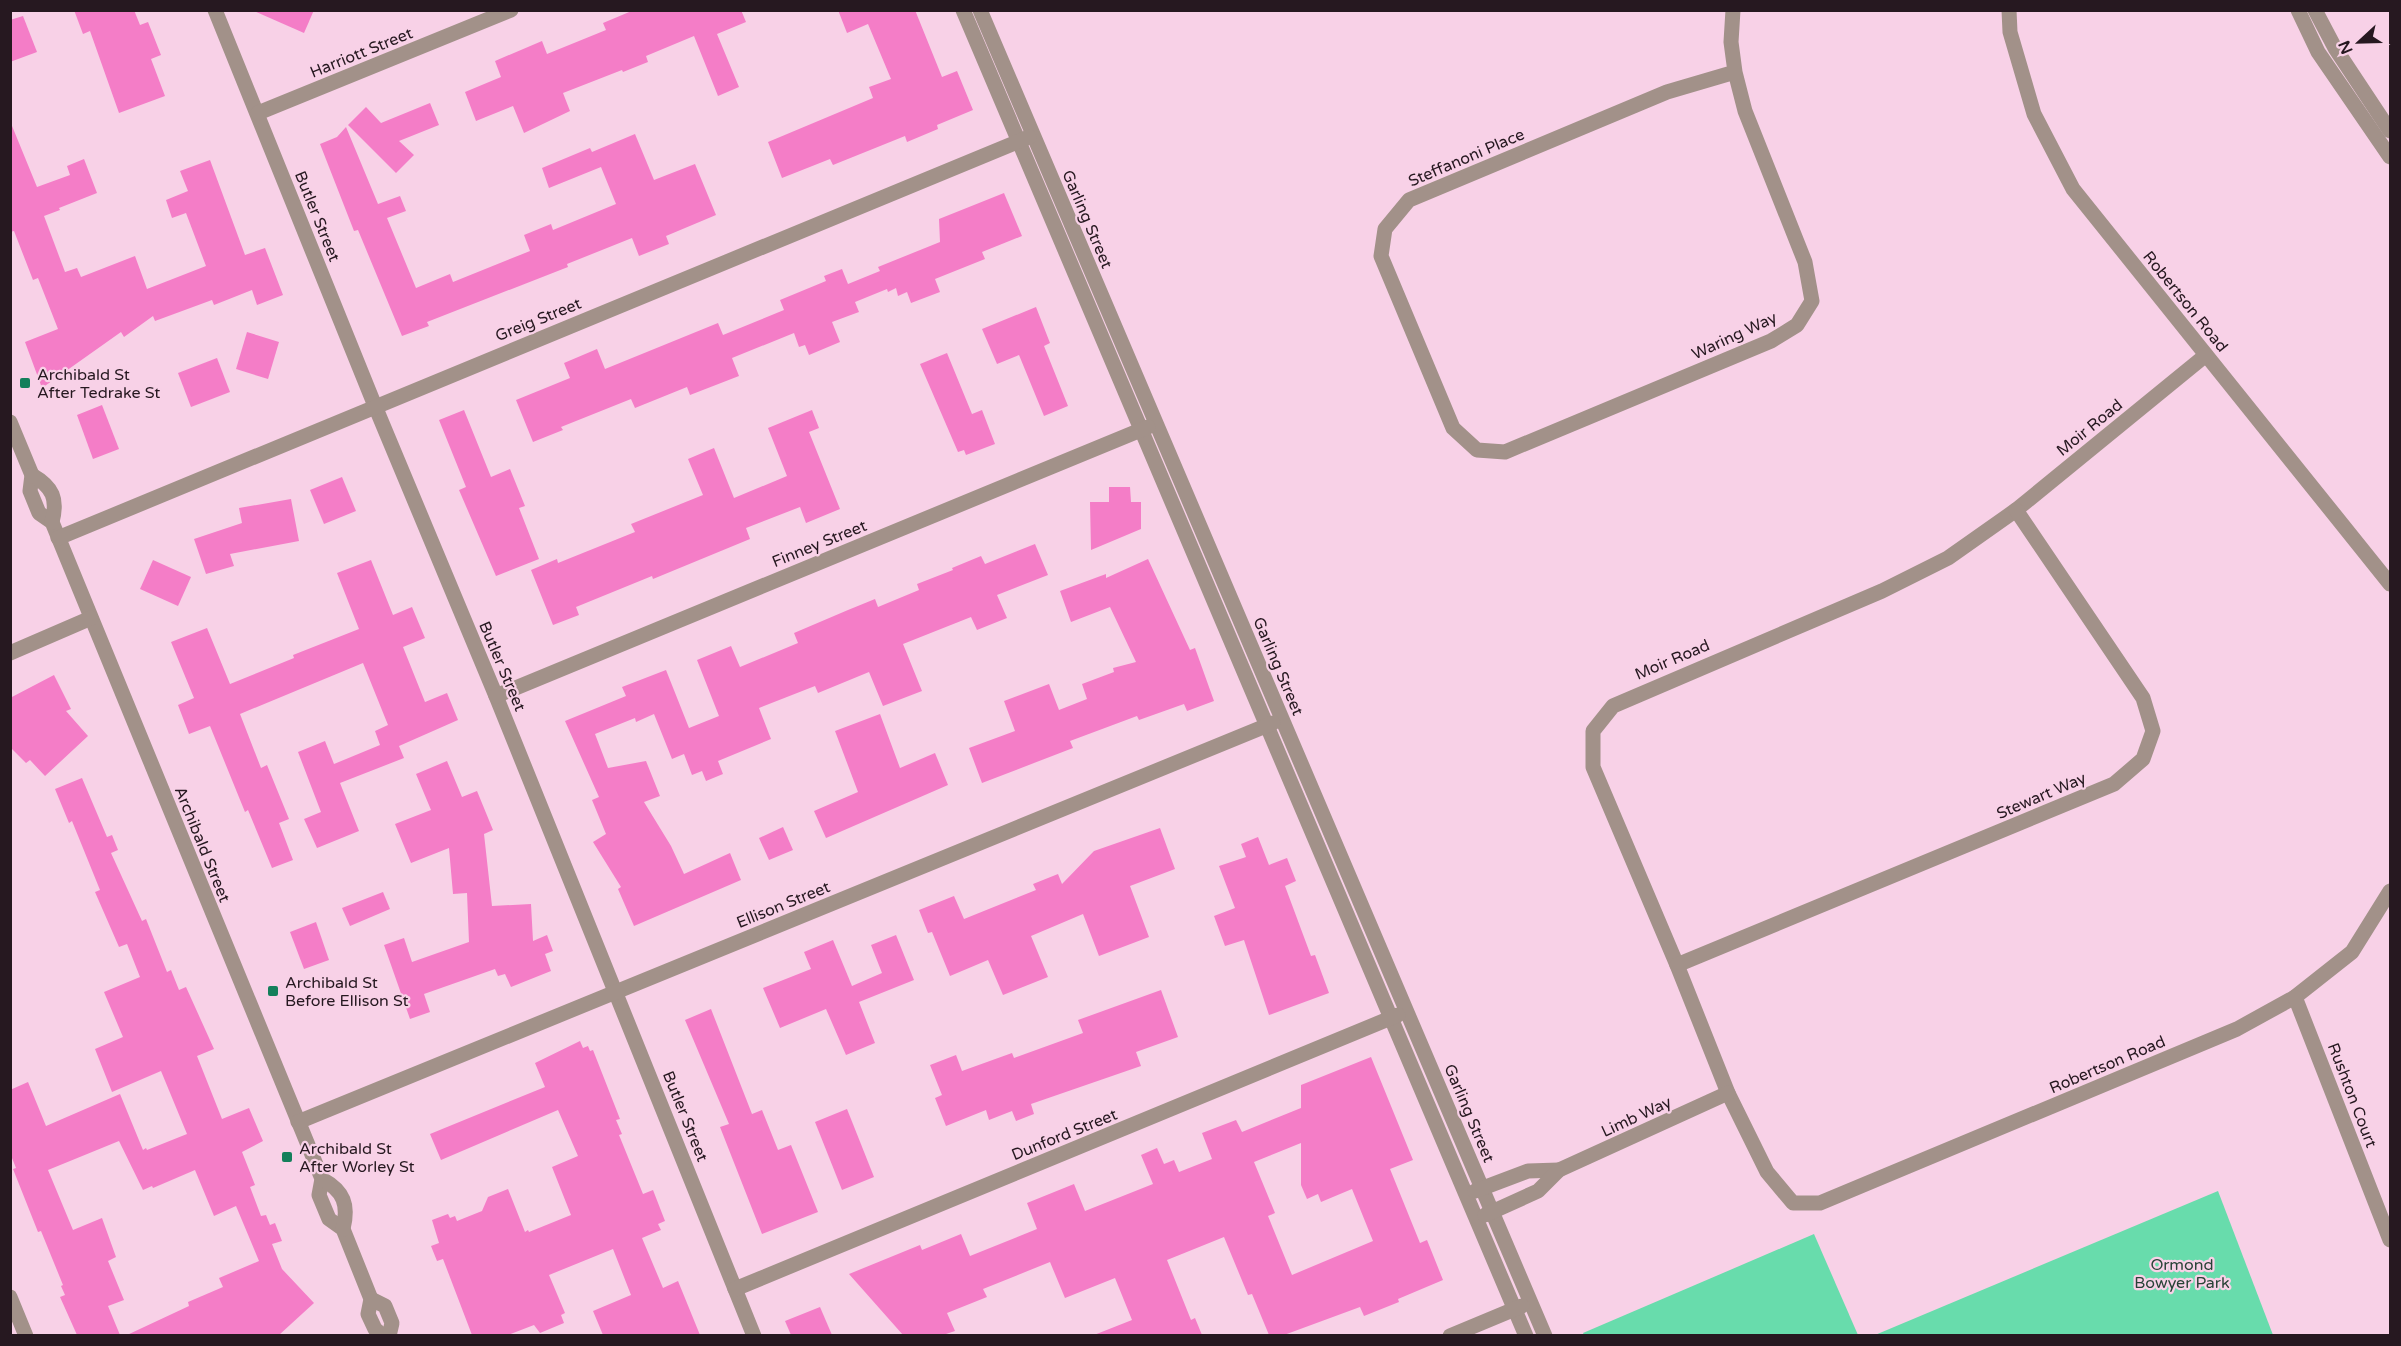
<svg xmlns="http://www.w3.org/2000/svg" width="2401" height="1346" font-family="'Varela Round',sans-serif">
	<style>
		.green { fill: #68dcac }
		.building { fill: #f47dc7; fill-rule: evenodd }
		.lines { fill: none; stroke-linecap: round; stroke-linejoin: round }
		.minor { stroke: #a29189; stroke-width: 15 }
		.poi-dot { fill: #147f5b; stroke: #f8d1e7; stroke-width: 2 }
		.labels { text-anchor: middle; stroke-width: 4.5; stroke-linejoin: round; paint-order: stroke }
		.street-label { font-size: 16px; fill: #261820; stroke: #f8d1e7 }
		.poi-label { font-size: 16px; fill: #261820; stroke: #f8d1e7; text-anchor: start }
		.park-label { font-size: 16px; fill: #284337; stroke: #f8d1e7 }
	</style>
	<rect width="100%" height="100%" fill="#f8d1e7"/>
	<g class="green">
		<path d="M2218,1191L2273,1335H1875Z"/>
		<path d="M1814,1234L1858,1335H1584L1583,1333Z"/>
	</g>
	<g class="building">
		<path d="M74,10H134L140,25L148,22L161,55L151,59L165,96L119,113L90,31L83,34Z"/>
		<path d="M252,10H314L304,33Z"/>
		<path d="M634,10H741L746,22L717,34L739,87L718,96L694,36L646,56L648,62L623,72L622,70L563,93L570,111L524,133L513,106L476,121L465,92L501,77L495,61L542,41L547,54L606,30L603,23Z"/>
		<path d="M838,10H915L942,77L957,71L973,110L937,125L938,129L907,142L905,136L833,165L830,159L782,178L768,142L873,98L869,87L891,79L868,24L847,33Z"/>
		<path d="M23,16L37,52L10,62V20Z"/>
		<path d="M430,103L439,125L399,141L414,155L396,173L348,125L366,107L381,123Z"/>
		<path d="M10,121L37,187L70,175L67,166L84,159L97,193L59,208L60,210L44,216L65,272L77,268L81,277L135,256L147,289L206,266L186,213L172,218L166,200L188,191L180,171L210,160L245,255L265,248L283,295L257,305L252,290L214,305L212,300L155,321L153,316L124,337L121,332L42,388L25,342L58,329L38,278L33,280L14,231L10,232Z"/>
		<path d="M346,127L378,204L400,196L406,211L387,218L416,288L450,274L453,282L530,251L524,235L551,224L553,230L616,204L601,167L549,188L542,168L590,148L592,152L635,134L654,180L695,164L716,215L666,236L669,244L639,256L632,238L567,264L568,267L427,322L429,326L402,336L358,230L354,231L320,144L337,137Z"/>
		<path d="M1004,193L1022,236L982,252L985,259L935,279L940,292L911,303L907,292L898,296L896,288L888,292L887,289L855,302L859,312L832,322L840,342L809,355L805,345L799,347L794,333L732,358L739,376L690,395L687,387L635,408L631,399L561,427L563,430L533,442L516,400L570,378L564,363L597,349L605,369L718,323L723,335L784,310L780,300L826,281L824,276L842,269L848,284L880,271L878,267L940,242L939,219Z"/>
		<path d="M1036,307L1050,343L1044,346L1068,406L1044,416L1019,355L997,364L982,329Z"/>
		<path d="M247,332L279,342L268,379L236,369Z"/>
		<path d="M947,353L972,414L982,410L995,444L966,455L964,450L958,452L920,364Z"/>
		<path d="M217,358L230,392L191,407L178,373Z"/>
		<path d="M102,405L119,449L93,459L77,415Z"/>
		<path d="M464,410L491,477L510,469L525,506L519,508L539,559L496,576L459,490L466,487L439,420Z"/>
		<path d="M812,410L819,428L809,432L840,509L806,523L800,507L746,528L750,539L653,579L652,576L576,607L579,615L553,625L531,570L557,559L558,563L635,532L631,524L703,495L688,459L714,448L734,498L787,476L768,428Z"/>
		<path d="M342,477L356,511L324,524L310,490Z"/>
		<path d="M1109,487H1130L1131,502H1141V529L1091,550L1090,502H1109Z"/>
		<path d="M291,499L299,541L230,554L234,566L206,574L194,539L242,523L239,508Z"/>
		<path d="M1035,544L1048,575L997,595L1007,618L977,630L971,617L903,644L922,691L883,706L869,672L818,693L815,686L759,708L771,739L718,761L723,774L706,781L702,771L692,775L684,754L672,759L654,714L636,722L635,718L595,734L608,768L646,761L660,796L644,802L671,846L684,874L730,853L741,880L634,926L618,889L621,887L593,842L606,834L592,800L599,797L565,721L626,696L622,687L666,670L689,728L719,716L697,660L731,646L740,667L798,643L794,633L848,610L875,599L878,607L919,590L917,584L953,570L952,568L981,556L985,564Z"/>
		<path d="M1148,559L1190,650L1195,648L1214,701L1187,711L1184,704L1139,720L1137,716L1070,741L1073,748L982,783L969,748L1015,731L1004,701L1049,684L1059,710L1087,699L1082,684L1114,672L1113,668L1136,662L1110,607L1071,622L1060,591L1106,574V578Z"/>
		<path d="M153,560L191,577L178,606L140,589Z"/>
		<path d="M371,560L393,615L412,607L425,638L403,647L425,702L447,693L458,720L399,746L404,758L340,783L359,831L317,848L304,819L321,812L298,752L325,741L334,764L380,745L375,731L388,725L363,663L240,714L261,768L267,765L289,819L279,823L293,860L272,868L248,810L245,812L210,726L189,734L178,705L194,698L171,642L207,628L230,684L294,658L293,655L359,629L337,573Z"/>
		<path d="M54,675L71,709L66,711L88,736L45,776L30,760L26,763L10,747V698Z"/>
		<path d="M880,714L900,768L935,753L948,785L826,838L814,811L858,792L835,731Z"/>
		<path d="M447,761L462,797L477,791L493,830L484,834L492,906L531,904L533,941L547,935L553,951L545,954L551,971L511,987L505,974L498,976L495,969L424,994L430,1012L410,1019L384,945L404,938L412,962L469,942L467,893L453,894L449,848L411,863L395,824L431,810L416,774Z"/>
		<path d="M82,778L107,837L112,835L118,850L111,853L142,921L146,919L167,972L171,970L179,990L186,987L214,1049L197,1056L222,1119L249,1108L263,1141L242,1152L255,1185L250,1187L261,1216L266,1215L270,1225L275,1223L282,1241L272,1244L282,1269L314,1303L279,1335H127L189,1306L188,1302L223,1287L219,1278L259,1261L236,1206L214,1216L195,1170L153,1188L152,1186L143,1190L119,1141L48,1170L73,1230L102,1218L116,1257L108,1261L124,1300L108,1306L120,1335H77L60,1297L65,1295L61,1286L63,1285L41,1231L38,1232L13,1169L16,1168L10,1153V1090L28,1082L46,1126L120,1094L143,1150L146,1148L147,1150L187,1134L161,1071L112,1092L95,1049L123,1037L104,992L140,977L127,944L119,947L95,892L100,890L72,821L69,823L55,789Z"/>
		<path d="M783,827L793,850L769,860L759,838Z"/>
		<path d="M1160,828L1175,869L1130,886L1149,937L1099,956L1083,914L1031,936L1048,977L1003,995L988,960L950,976L932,932L928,933L919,910L954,896L964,919L1036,890L1033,884L1058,874L1062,884L1094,851Z"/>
		<path d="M1258,837L1269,865L1287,858L1296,881L1285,886L1311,956L1315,955L1329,993L1269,1015L1244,940L1225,946L1214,916L1235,908L1219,866L1246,857L1241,844Z"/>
		<path d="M383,892L390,909L350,926L342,908Z"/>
		<path d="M316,922L329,960L304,969L290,932Z"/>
		<path d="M896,935L914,980L859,1002L875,1043L846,1055L826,1009L780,1028L763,988L811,969L804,952L833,940L852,986L882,973L871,945Z"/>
		<path d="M1161,990L1178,1037L1136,1052L1141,1066L1031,1104L1034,1114L1016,1121L1012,1111L989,1120L986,1110L946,1126L935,1098L942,1095L930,1065L956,1055L962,1071L1012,1053L1014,1058L1083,1033L1078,1020Z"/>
		<path d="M711,1009L752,1114L762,1110L778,1150L791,1145L818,1212L762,1234L720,1127L729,1124L685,1020Z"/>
		<path d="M580,1041L583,1048L588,1046L590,1051L593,1050L620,1119L616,1120L622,1134L619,1135L643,1194L653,1190L665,1221L658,1224L661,1230L642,1238L663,1288L678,1281L700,1335H603L593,1311L631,1295L613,1249L549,1275L565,1313L561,1315L564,1323L540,1333L534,1325L508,1335H472L443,1259L437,1261L431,1246L439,1243L432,1220L448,1214L450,1218L455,1216L457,1221L482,1211L488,1197L508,1189L525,1232L528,1230L529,1232L571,1215L552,1167L578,1156L558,1110L441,1160L430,1134L545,1087L535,1063Z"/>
		<path d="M1371,1057L1413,1160L1390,1169L1420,1243L1427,1240L1443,1280L1398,1299L1399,1302L1364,1316L1360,1307L1284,1335H1269L1252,1294L1248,1295L1224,1237L1167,1260L1191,1320L1195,1318L1202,1335H1094L1132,1320L1115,1278L1065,1298L1050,1262L983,1289L987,1297L947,1313L955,1331L943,1335H903L849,1274L920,1245L922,1250L961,1234L970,1256L1037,1229L1027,1203L1074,1184L1085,1211L1153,1184L1141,1155L1157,1148L1164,1164L1174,1160L1179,1172L1212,1159L1202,1133L1236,1120L1242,1132L1301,1108V1085ZM1301,1143V1185L1307,1199L1318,1194L1321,1202L1352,1189L1373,1241L1292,1275L1268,1216L1275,1213L1254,1162Z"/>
		<path d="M847,1109L874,1177L842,1190L815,1122Z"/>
		<path d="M820,1307L832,1335H791L785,1321Z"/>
	</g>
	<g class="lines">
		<g class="minor">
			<path d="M215,10L375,406L496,696L754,1336"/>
			<path d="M963,10L1526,1336"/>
			<path d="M980,10L1545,1336"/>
			<path d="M1733,10L1731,42L1735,72L1745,111L1805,262L1812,301L1797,325L1771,341L1505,452L1477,450L1453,428L1381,256L1385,229L1409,200L1667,92L1735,72"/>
			<path d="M2009,10L2010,32L2034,114L2073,189L2390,584"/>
			<path d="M2298,10L2318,52L2390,157"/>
			<path d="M2315,10L2335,48L2390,131"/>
			<path d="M258,113L511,10"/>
			<path d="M2206,355L2016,510L1948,558L1882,591L1613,706L1593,731V767L1677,965L1728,1093L1767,1172L1793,1203H1820L2237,1029L2295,997L2352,952L2390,891"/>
			<path d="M10,422L32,475L30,491L39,513L52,522L322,1179L319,1195L329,1219L343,1229L371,1299L368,1314L375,1329L383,1336"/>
			<path d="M32,475C53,487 58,499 52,522"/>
			<path d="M58,538L1029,137"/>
			<path d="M10,653L91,618"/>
			<path d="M496,696L1148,427"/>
			<path d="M1677,965L2114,784L2143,759L2153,731L2143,698L2016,510"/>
			<path d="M2295,997L2390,1240"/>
			<path d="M298,1122L1273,723"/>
			<path d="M322,1179C344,1191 349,1205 343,1229"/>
			<path d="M1475,1191L1528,1171L1559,1170"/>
			<path d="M1485,1215L1538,1191L1559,1170L1728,1093"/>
			<path d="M735,1289L1398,1015"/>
			<path d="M10,1297L26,1336"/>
			<path d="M371,1299L385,1306L392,1323L389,1336"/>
			<path d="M1450,1336L1522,1306"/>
		</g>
	</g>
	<g class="poi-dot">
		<rect x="19" y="377" width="12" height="12" rx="3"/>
		<rect x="267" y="985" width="12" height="12" rx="3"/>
		<rect x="281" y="1151" width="12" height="12" rx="3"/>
	</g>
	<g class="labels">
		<g class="street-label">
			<text transform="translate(361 52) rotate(-22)" y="6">Harriott Street</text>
			<text transform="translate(1466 157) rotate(-23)" y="6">Steffanoni Place</text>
			<text transform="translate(318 216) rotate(68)" y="6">Butler Street</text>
			<text transform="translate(1088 219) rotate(67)" y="6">Garling Street</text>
			<text transform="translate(2186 301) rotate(51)" y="6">Robertson Road</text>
			<text transform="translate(538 319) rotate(-22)" y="6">Greig Street</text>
			<text transform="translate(1734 335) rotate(-25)" y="6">Waring Way</text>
			<text transform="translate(2089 427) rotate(-39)" y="6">Moir Road</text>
			<text transform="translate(819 543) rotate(-22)" y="6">Finney Street</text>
			<text transform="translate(1672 659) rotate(-23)" y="6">Moir Road</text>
			<text transform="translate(503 666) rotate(67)" y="6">Butler Street</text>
			<text transform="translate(1279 666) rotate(67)" y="6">Garling Street</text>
			<text transform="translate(2041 795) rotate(-23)" y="6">Stewart Way</text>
			<text transform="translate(203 844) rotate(68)" y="6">Archibald Street</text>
			<text transform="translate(783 904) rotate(-22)" y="6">Ellison Street</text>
			<text transform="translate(2107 1064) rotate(-23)" y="6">Robertson Road</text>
			<text transform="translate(2353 1095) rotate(69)" y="6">Rushton Court</text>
			<text transform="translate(1470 1113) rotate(67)" y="6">Garling Street</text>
			<text transform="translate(686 1116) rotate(68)" y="6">Butler Street</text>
			<text transform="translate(1636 1116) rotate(-25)" y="6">Limb Way</text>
			<text transform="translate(1064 1134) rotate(-22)" y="6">Dunford Street</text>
		</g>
		<g class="poi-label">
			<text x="37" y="380">Archibald St<tspan x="37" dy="18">After Tedrake St</tspan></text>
			<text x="285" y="988">Archibald St<tspan x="285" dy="18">Before Ellison St</tspan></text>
			<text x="299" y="1154">Archibald St<tspan x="299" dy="18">After Worley St</tspan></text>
		</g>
		<g class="park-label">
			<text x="2182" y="1270">Ormond<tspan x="2182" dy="18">Bowyer Park</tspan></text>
		</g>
	</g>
	<rect width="2401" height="1346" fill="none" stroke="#261820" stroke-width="24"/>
	<g transform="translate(2359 42) rotate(248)" stroke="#f8d1e7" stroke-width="4.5" paint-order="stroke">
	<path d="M0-4.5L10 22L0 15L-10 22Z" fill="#261820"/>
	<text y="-9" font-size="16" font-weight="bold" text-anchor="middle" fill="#261820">N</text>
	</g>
</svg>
